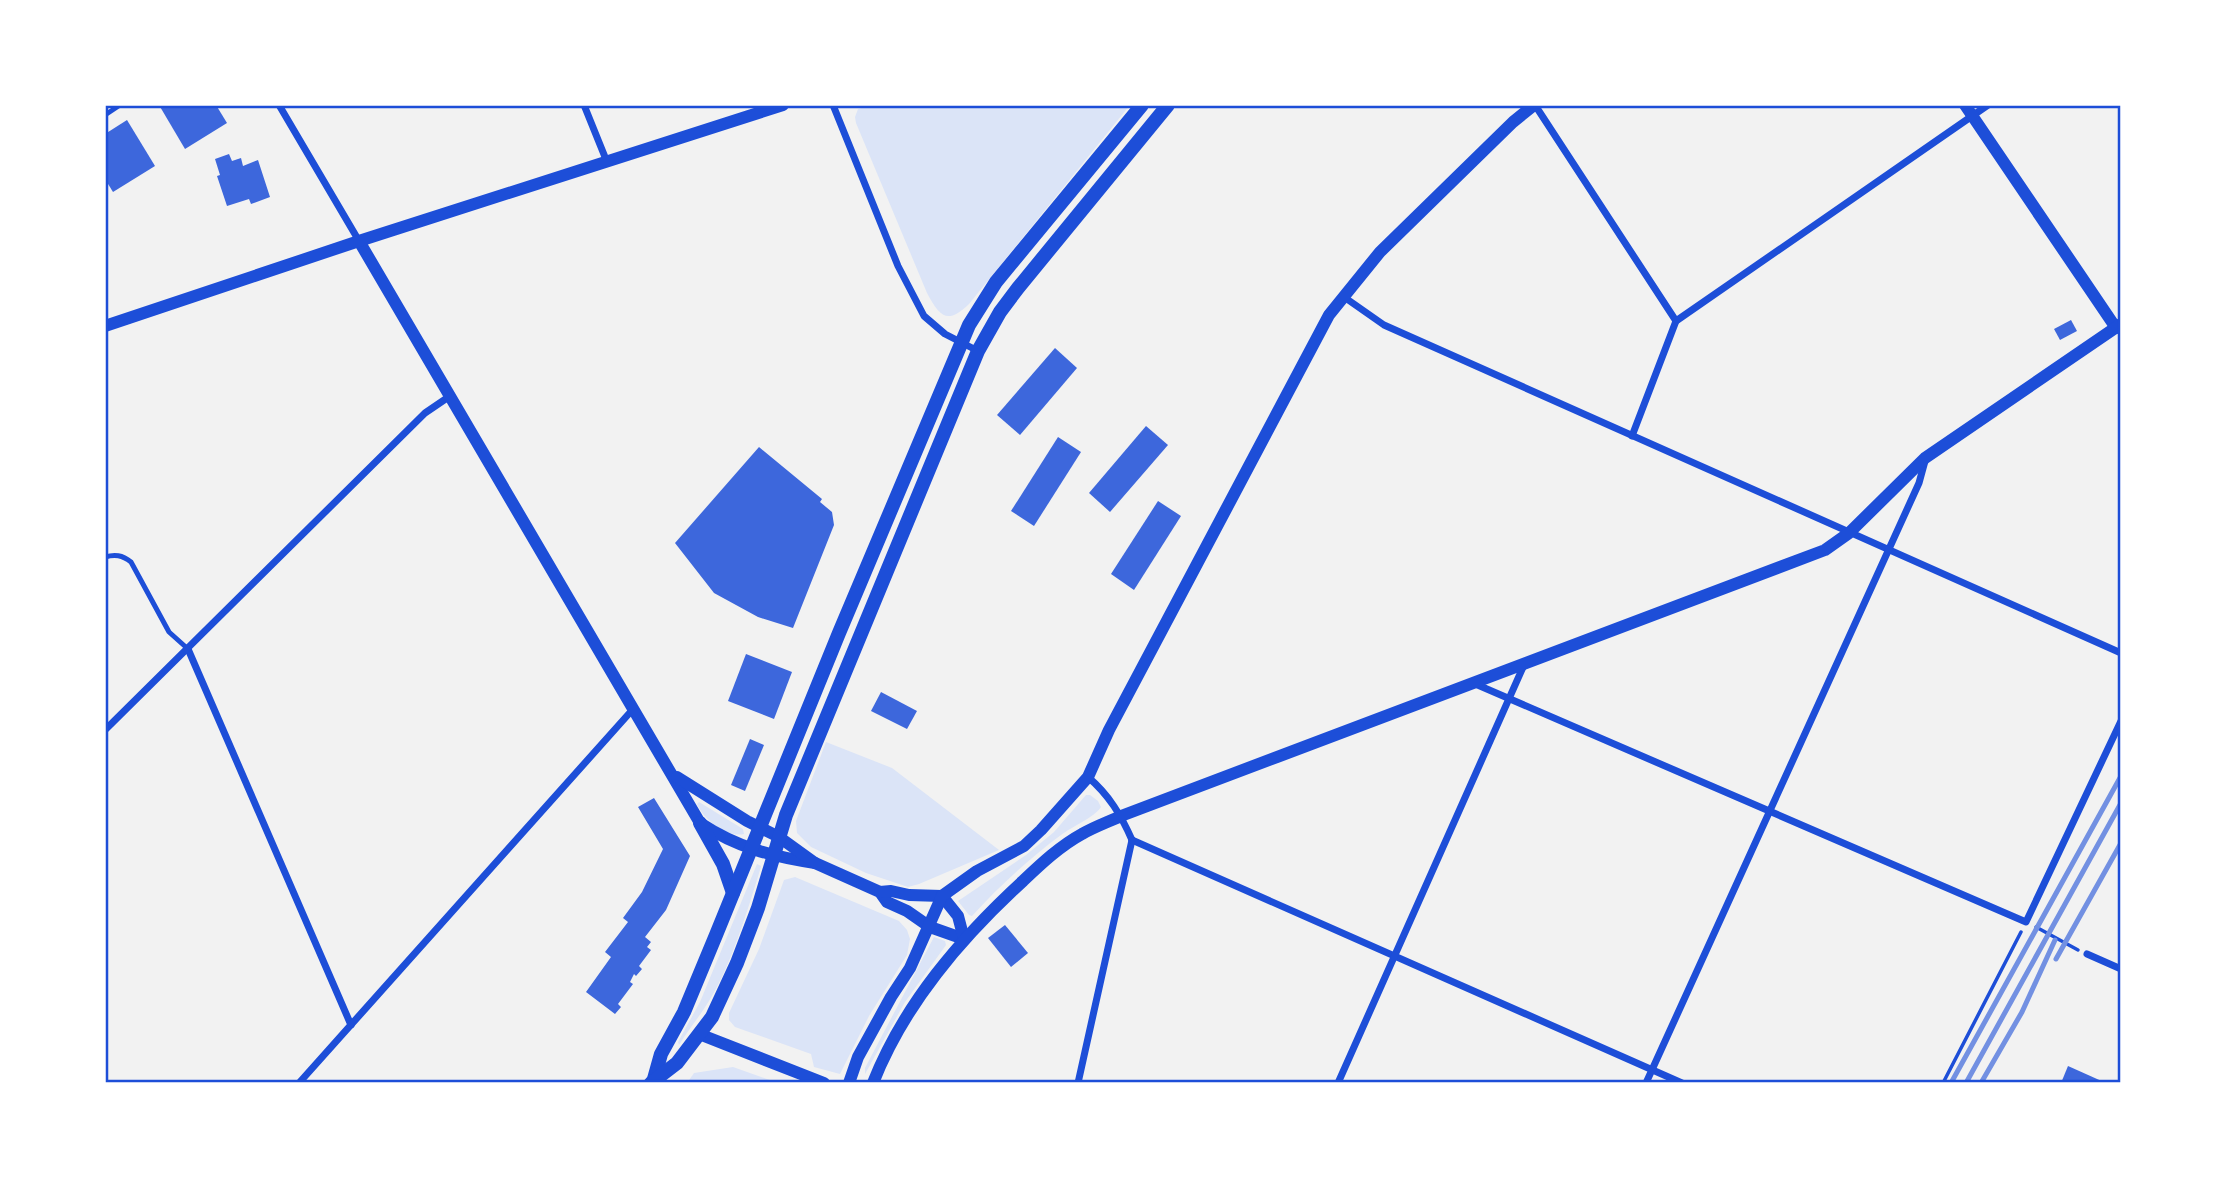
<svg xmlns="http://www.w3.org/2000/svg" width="2226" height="1188" font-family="'Titillium Web',sans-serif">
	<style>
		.green { fill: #dbe4f7 }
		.building { fill: #3d67dc }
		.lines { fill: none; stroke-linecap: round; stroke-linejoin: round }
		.path { stroke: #1d4ed8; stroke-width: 3.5 }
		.service { stroke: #1d4ed8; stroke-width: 5 }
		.minor { stroke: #1d4ed8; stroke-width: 7 }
		.tertiary { stroke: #1d4ed8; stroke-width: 12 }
		.secondary { stroke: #1d4ed8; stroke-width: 14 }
		.rail { stroke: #7290e2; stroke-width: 5 }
		.neatline { fill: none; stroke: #1d4ed8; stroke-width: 2.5 }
	</style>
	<rect width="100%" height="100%" fill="#f2f2f2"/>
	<g class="green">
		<path d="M873,105H1130L969,304C947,325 940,317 927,293L856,123L855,117L858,109Z"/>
		<path d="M826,742L892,768L999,850L919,884L908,887L866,873L811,847L797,833L796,821Z"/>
		<path d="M1086,795H1090L1098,801L1101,807C1095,817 1071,827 1061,835C1030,858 998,887 972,916L969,915L958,901L1026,855L1054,832Z"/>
		<path d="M699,802L743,829L744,834C727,838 704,820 697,804Z"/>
		<path d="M757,864L761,866L760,870C748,909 731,966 709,1001C700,1016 688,1030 679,1045L678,1042L700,1002Z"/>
		<path d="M795,877L899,921L907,930L910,939L907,955L869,1016L840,1074L814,1067L811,1054L735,1027L729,1020V1013L759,949L784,880Z"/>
		<path d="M934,937L945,941L946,945L905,1002L865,1074V1068Z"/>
		<path d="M733,1067L778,1083H687L694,1073Z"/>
	</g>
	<g class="building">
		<path d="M159,105H216L227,123L185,149Z"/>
		<path d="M127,120L155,166L113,192L105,179V134Z"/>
		<path d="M229,154L232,161L241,158L243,166L258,160L270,197L251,204L249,199L227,206L217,176L220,175L215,159Z"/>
		<path d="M2071,320L2077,331L2060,340L2054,329Z"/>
		<path d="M1055,348L1077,368L1020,435L997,415Z"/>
		<path d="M1146,426L1168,445L1110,512L1089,493Z"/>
		<path d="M1058,437L1081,452L1034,526L1011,511Z"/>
		<path d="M759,447L822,499L820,502L832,512L834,525L793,628L758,617L714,593L675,543Z"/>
		<path d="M1158,501L1181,516L1134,590L1111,574Z"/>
		<path d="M746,654L792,672L774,719L728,701Z"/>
		<path d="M881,692L917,711L907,729L871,711Z"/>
		<path d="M750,739L764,745L745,791L731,785Z"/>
		<path d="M654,798L690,856L666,910L645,937L651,942L647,947L651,950L639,966L642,969L636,976L634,974L630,982L633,984L618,1004L621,1007L615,1014L586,992L611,957L605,952L628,922L623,918L642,892L663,849L638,807Z"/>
		<path d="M1005,925L1028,953L1011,967L988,938Z"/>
		<path d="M2068,1066L2106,1083H2061Z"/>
	</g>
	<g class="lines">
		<g class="path">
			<path d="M2036,927L2078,950"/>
			<path d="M1943,1083L2021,932"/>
		</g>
		<g class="service">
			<path d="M105,115L120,105"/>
			<path d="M105,557C115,554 122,555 131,562L169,632L188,649"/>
		</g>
		<g class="minor">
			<path d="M279,105L359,241"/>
			<path d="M584,105L607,162"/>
			<path d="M833,105L898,266L924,316L945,334L978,351"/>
			<path d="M1535,105L1676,321"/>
			<path d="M1344,297L1384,325L2121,653"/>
			<path d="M1632,436L1676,321L1988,105"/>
			<path d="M188,649L351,1025"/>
			<path d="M1473,683L2026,922L2121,721"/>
			<path d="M105,730L425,413L450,396"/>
			<path d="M1088,777C1109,795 1121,815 1132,840"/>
			<path d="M1132,840L1682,1083"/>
			<path d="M2087,954L2121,969"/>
			<path d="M299,1083L634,708"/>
			<path d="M1078,1083L1132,840"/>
			<path d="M1338,1083L1524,665"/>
			<path d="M1646,1083L1919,483L1925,461"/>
		</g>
		<g class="tertiary">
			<path d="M1965,105L2116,328"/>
			<path d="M359,241L700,823C736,847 773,857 815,863"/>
			<path d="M105,326L359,241L783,105"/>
			<path d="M677,777L747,821L779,837L815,863L880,892L887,902L907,911L930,927L964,939"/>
			<path d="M880,892L891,891L909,895L942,896"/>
			<path d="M942,896L958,916L964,939"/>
			<path d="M699,1034L824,1083"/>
			<path d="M849,1083L858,1057L891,997L910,968L942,896L977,871L1024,846L1041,830L1088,777L1109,730L1329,315L1380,252L1513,122L1534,105"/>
			<path d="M873,1083C904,1004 961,938 1023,881C1041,864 1060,846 1082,834C1094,827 1108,822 1121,816L1825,550L1849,533L1925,458L2121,324"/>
		</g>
		<g class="secondary">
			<path d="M700,823L723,864L733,893"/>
			<path d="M654,1079L661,1054L684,1012L716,935L839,633L969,325L996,282L1142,105"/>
			<path d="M651,1083L677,1063L712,1017L737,963L758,908L786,815L978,351L1000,312L1018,288L1168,105"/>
		</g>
		<g class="rail">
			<path d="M2056,959L2121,843"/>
			<path d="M1951,1083L2121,776"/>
			<path d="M1966,1083L2121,803"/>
			<path d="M1981,1083L2022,1012L2055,940"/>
		</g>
	</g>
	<rect width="2226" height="1188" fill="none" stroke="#ffffff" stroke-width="214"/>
	<rect x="107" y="107" width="2012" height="974" class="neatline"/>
</svg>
